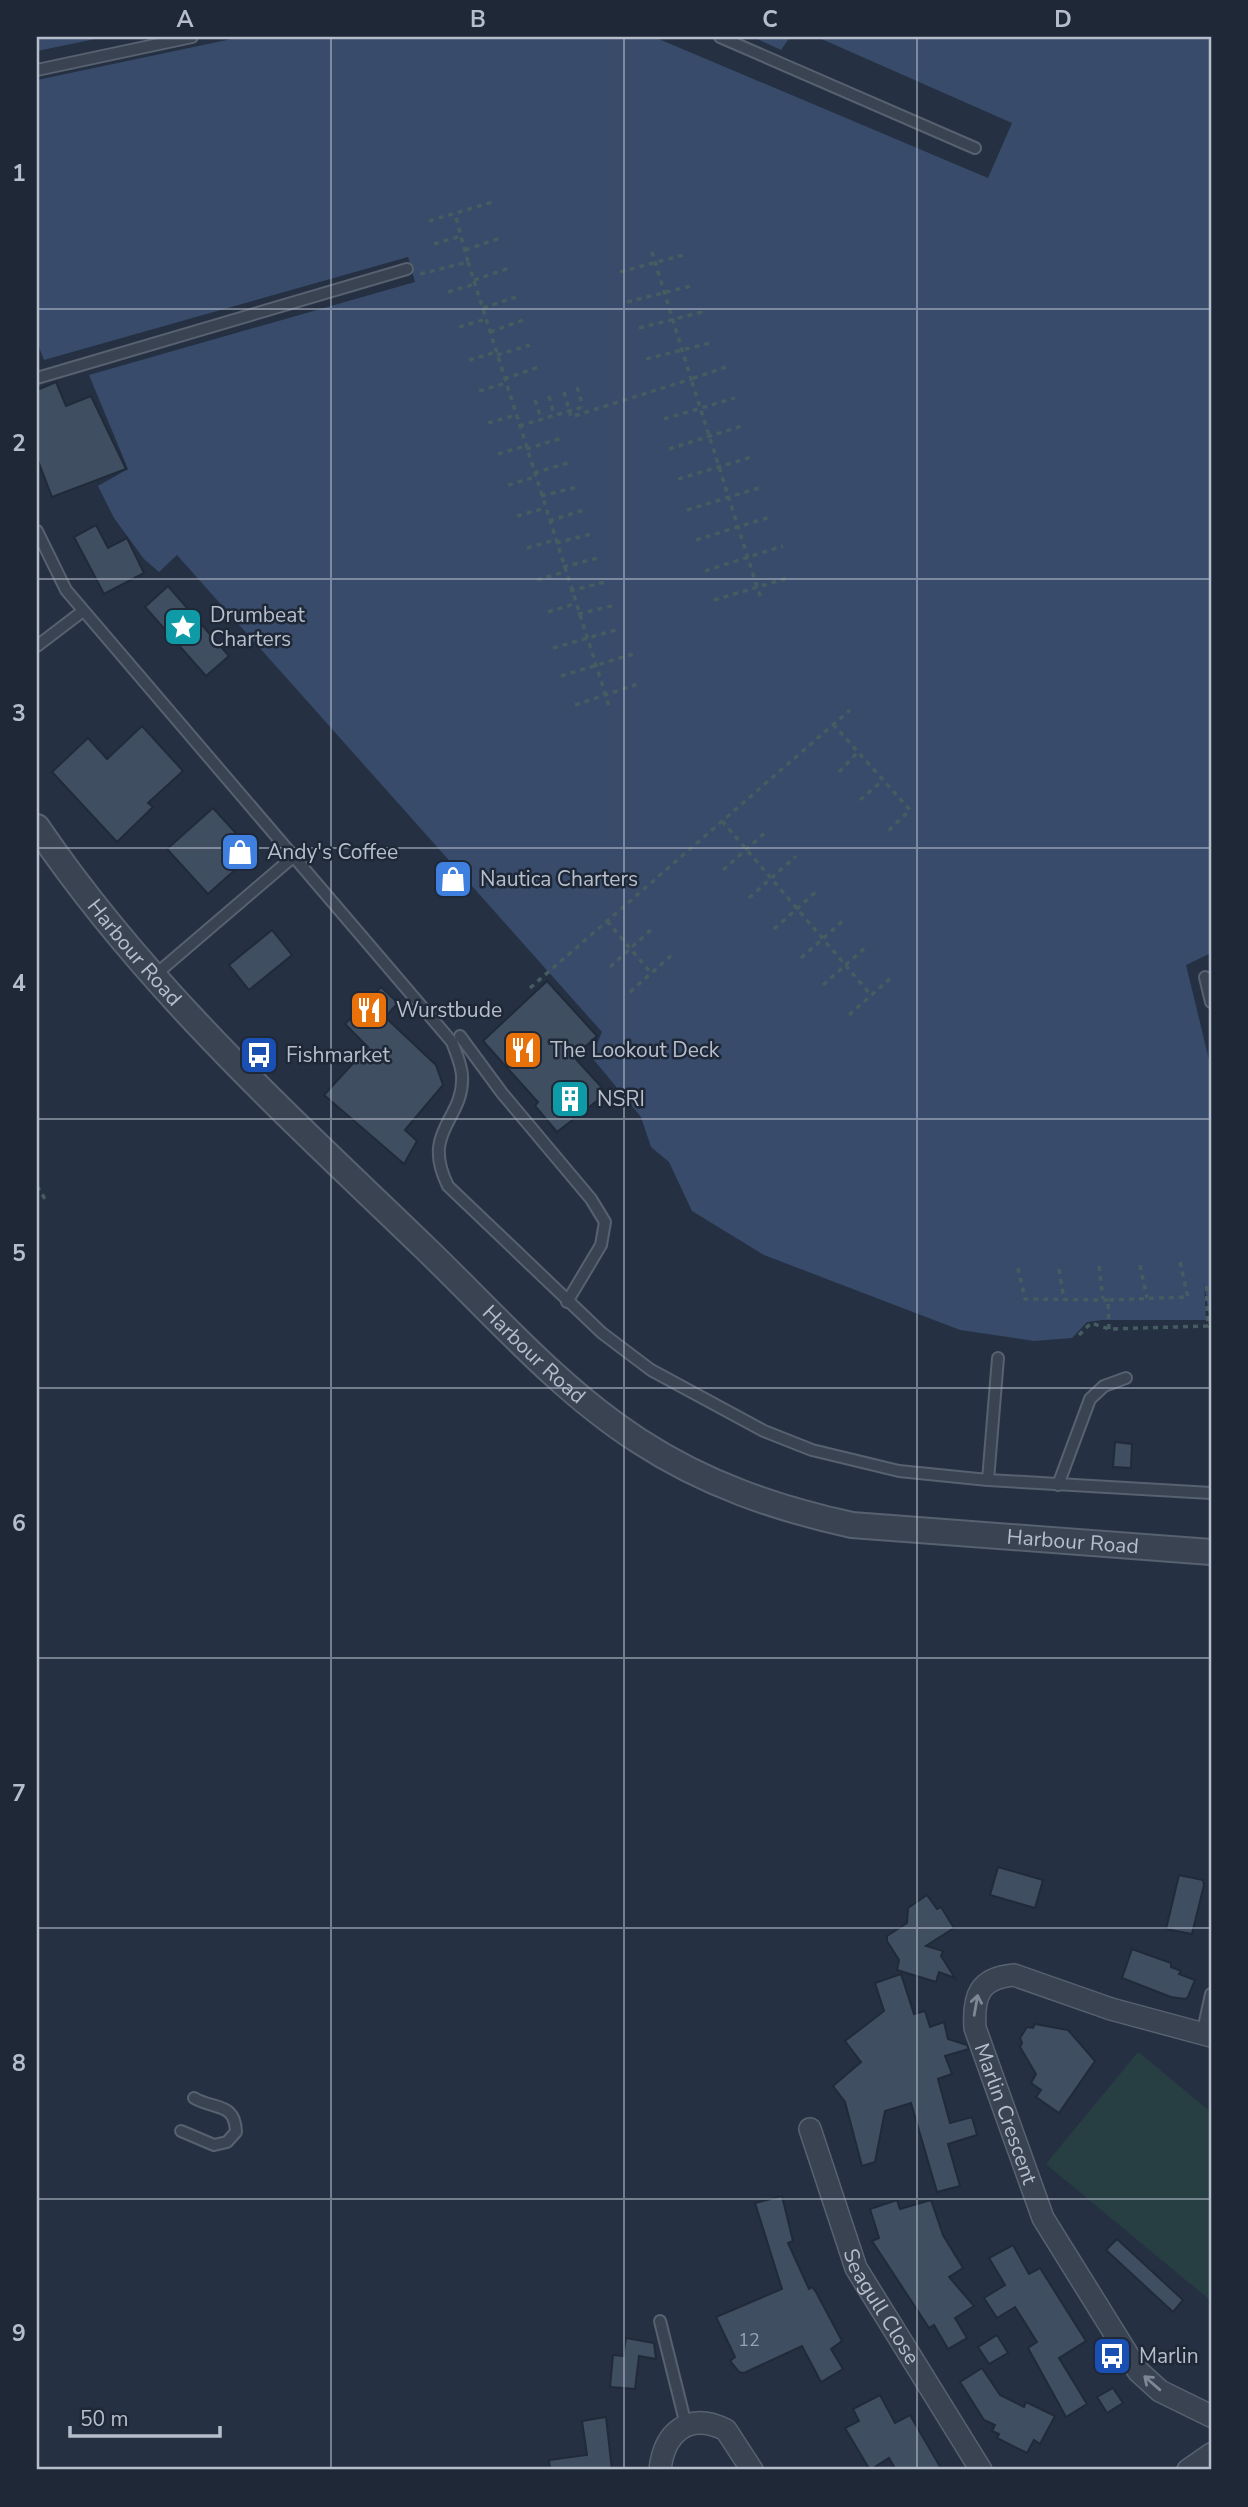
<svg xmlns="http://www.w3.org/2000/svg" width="1248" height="2507" font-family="'Nunito Sans',sans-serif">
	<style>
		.green { fill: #273f43 }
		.water { fill: #384b6a }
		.building { fill: #404e62; stroke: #202a39; stroke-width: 2 }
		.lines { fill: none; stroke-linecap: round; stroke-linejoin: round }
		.service-casing { stroke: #57616f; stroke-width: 14 }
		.minor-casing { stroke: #57616f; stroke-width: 24 }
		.tertiary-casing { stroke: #57616f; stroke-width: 28 }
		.path { stroke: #455c60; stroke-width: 3.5; stroke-dasharray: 5 5; stroke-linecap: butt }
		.service { stroke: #394352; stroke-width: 10 }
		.minor { stroke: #394352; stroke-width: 21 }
		.tertiary { stroke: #394352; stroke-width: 24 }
		.oneway { stroke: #7e8795 }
		.grid { fill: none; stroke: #b6becc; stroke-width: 2; stroke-opacity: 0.55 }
		.labels { text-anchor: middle; stroke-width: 5; stroke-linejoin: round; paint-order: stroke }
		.number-label { font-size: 18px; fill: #98a2b2 }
		.poi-label { font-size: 21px; fill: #b6becc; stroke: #1e2837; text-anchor: start }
		.street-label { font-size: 21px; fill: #b6becc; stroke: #1e2837 }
		.neatline { fill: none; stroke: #b6becc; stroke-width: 2.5 }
		.grid-label { font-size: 23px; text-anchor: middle; font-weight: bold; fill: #b6becc }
	</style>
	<rect width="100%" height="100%" fill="#253142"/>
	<path class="green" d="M1138,2052L1211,2112V2301L1046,2164Z"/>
	<g class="water">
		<path d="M37,37H105L37,51Z"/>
		<path d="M241,37H654L988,178L1012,123L817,37H1211V953L1186,965L1211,1068V1328L1204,1283L1206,1320H1102L1087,1322L1072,1338L1034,1341L960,1330L764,1255L692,1211L669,1162L651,1147L641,1117L594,1060L593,1053L602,1032L177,555L159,572L144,559L114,518L98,486L128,469L89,375L415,282L408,257L44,360L37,342V80Z"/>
		<path d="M753,37H790L781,50Z"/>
	</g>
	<g class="building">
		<path d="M56,382L66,406L91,396L126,469L52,497L37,458V390Z"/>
		<path d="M96,525L108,548L127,538L144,573L104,594L74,537Z"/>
		<path d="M168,586L229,656L206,676L145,607Z"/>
		<path d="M142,726L183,771L148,803L153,807L117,842L52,772L88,738L107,759Z"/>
		<path d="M213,808L254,853L208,894L167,849Z"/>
		<path d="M272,930L292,955L249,990L229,965Z"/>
		<path d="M547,981L597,1036L574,1057L607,1093L557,1132L535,1106L538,1102L483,1041Z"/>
		<path d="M381,987L398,1003L385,1017L436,1065L443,1085L405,1130L417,1141L404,1164L324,1095L368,1047L345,1024Z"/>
		<path d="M1115,1442L1132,1444L1131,1468L1113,1467Z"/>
		<path d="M998,1867L1043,1880L1035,1908L990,1895Z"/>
		<path d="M1179,1875L1203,1880L1204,1885L1192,1934L1166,1929Z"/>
		<path d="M927,1895L937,1909L941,1907L954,1928L926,1946L943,1951L941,1956L955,1978L939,1972L936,1982L897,1970L899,1960L887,1941V1936L907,1923L908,1908Z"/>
		<path d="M1132,1949L1171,1963V1967L1181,1971L1179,1974L1195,1980L1188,1997L1185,1999L1171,1997L1122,1978Z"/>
		<path d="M901,1974L914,2014L925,2011L930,2027L944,2022L948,2039L967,2045L969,2049L945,2056L952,2074L938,2079L950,2123L972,2117L977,2135L948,2144L960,2186L937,2192L911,2103L885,2111L875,2162L862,2166L845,2102L833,2086L861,2062L845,2041L884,2011L875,1983Z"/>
		<path d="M1035,2024L1068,2030L1095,2061L1059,2113L1036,2097L1041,2090L1031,2083L1036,2074L1020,2047L1022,2043L1020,2038L1027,2027L1033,2028Z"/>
		<path d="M782,2196L793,2241L788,2243L809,2289L812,2287L816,2292L842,2341L831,2349L843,2369L821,2382L802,2346L744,2373L739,2372L730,2361L735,2357L716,2317L782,2289L755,2203Z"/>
		<path d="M897,2200L900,2209L931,2200L943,2235L963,2268L949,2277L974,2306L955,2318L967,2338L948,2349L934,2325L929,2328L872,2241L879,2238L870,2209Z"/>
		<path d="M1117,2239L1183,2300L1173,2312L1106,2250Z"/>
		<path d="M1013,2245L1029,2274L1040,2268L1086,2341L1059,2358L1087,2404L1066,2417L1028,2348L1037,2342L1015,2307L997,2318L984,2298L1005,2285L989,2258Z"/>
		<path d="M997,2335L1008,2353L989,2364L978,2347Z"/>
		<path d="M626,2338L654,2343L656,2359L639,2356L635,2389L610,2387L613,2355L623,2356Z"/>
		<path d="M982,2368L1000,2395L1024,2407L1026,2402L1055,2416L1040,2444L1034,2440L1027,2453L997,2438L999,2434L992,2431L995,2425L984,2420L960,2382Z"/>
		<path d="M1113,2388L1123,2403L1107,2413L1097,2397Z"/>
		<path d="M880,2395L895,2423L910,2415L942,2470H896L889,2458L870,2470L845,2428L859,2421L853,2409Z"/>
		<path d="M606,2417L612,2470H550L549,2460L587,2455L582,2421Z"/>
	</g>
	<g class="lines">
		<defs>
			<g id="service">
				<path d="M720,37L975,148"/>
				<path d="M37,70L192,37"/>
				<path d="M37,378L407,269"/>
				<path d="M37,531L66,590L452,1042C456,1053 461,1063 462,1075C465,1120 420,1130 448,1186L602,1333L651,1370L764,1431L812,1450L899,1471L988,1480L1211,1493"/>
				<path d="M37,646L83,611"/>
				<path d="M155,975L293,857"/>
				<path d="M1205,977L1211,1002"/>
				<path d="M460,1036L502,1093L591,1199L605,1222L601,1245L567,1302"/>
				<path d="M988,1480L998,1358"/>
				<path d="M1058,1485L1090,1399L1104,1386L1126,1378"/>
				<path d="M1202,2035L1211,1994"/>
				<path d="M181,2131L214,2145L227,2142L236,2132C235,2102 215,2110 194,2098"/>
				<path d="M660,2321L686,2425"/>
			</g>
			<g id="minor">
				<path id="s1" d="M1211,2036L1111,2009L1014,1975C979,1978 973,1996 975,2028L1043,2218L1138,2371L1160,2391L1211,2416"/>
				<path id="s2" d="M810,2129L856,2268L981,2470"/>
				<path d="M660,2470C664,2433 688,2411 726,2430L752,2470"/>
				<path d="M1188,2470L1211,2454"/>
			</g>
			<g id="tertiary">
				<path id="s3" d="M37,827C145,986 285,1113 423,1246C492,1312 558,1389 639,1441C705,1484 775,1508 852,1525L1211,1552"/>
			</g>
		</defs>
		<use href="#service" class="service-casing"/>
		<use href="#minor" class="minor-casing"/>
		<use href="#tertiary" class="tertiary-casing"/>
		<g class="path">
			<path d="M429,221L493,202"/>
			<path d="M434,244L461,236"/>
			<path d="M465,250L503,237"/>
			<path d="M468,262L609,706"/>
			<path d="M620,272L687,254"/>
			<path d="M420,274L468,262L455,214"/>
			<path d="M474,280L512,267"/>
			<path d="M448,292L475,284"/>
			<path d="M627,302L695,285"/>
			<path d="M483,308L516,297"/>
			<path d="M459,327L486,319"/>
			<path d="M639,328L706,311"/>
			<path d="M490,332L523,320"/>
			<path d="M497,355L530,345"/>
			<path d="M646,359L714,342"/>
			<path d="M469,360L496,352"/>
			<path d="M726,367L691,379L761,599"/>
			<path d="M504,379L539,367"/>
			<path d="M577,387L583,407"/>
			<path d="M479,391L506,383"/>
			<path d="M564,392L571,417L691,379L651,249"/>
			<path d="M549,396L554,415"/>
			<path d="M535,400L541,418"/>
			<path d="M664,419L735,398"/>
			<path d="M488,423L516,415"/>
			<path d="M519,426L586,406"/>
			<path d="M526,449L562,438"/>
			<path d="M669,449L745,425"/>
			<path d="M498,454L525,446"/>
			<path d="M534,473L571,462"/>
			<path d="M678,479L755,456"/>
			<path d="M508,485L535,477"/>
			<path d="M541,496L577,487"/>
			<path d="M687,510L762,487"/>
			<path d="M517,516L545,508"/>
			<path d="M549,521L584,510"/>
			<path d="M696,540L770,517"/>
			<path d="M556,543L591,534"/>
			<path d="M527,548L555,540"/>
			<path d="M563,567L598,558"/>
			<path d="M705,571L783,546"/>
			<path d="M537,580L564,572"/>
			<path d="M570,591L605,582"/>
			<path d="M714,600L788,578"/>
			<path d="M548,612L574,604"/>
			<path d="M578,614L612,606"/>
			<path d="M553,648L619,629"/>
			<path d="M561,676L633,654"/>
			<path d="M575,705L638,684"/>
			<path d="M833,724L910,810L887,832"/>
			<path d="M839,772L858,752"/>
			<path d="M860,800L883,780"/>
			<path d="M722,821L871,995"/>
			<path d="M723,870L767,831"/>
			<path d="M749,898L796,856"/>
			<path d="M607,921L651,973"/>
			<path d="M774,929L818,890"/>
			<path d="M801,958L845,919"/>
			<path d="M610,967L654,927"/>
			<path d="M823,985L867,946"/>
			<path d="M530,988L850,710"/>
			<path d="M630,992L674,953"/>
			<path d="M849,1015L893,976"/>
			<path d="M37,1186L45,1199"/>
			<path d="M1140,1265L1147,1298"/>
			<path d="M1099,1266L1103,1299"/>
			<path d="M1018,1268L1025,1299L1108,1300"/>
			<path d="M1059,1269L1064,1300"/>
			<path d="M1109,1329L1108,1300L1188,1297L1180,1262"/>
			<path d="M1079,1335L1091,1323L1109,1329L1208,1326L1206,1282"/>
		</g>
		<use href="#service" class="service"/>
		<use href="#minor" class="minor"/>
		<use href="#tertiary" class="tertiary"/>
	</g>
	<defs><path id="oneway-shaft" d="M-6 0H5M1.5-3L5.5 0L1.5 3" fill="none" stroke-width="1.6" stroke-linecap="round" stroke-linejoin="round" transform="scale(1.75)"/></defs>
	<g class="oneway">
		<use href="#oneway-shaft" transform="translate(976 2005) rotate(-80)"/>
		<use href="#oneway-shaft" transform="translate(1152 2383) rotate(-139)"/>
	</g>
	<path class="grid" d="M331,37V2470M624,37V2470M917,37V2470M37,309H1211M37,579H1211M37,848H1211M37,1119H1211M37,1388H1211M37,1658H1211M37,1928H1211M37,2199H1211"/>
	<defs>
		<symbol id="sight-square" viewBox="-11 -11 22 22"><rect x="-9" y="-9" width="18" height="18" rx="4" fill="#0f9aa8" stroke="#1e2837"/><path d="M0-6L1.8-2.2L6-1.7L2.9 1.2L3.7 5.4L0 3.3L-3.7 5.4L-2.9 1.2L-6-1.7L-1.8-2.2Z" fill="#fff"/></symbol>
		<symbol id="shop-square" viewBox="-11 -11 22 22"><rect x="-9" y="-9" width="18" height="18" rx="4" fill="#3f7fe0" stroke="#1e2837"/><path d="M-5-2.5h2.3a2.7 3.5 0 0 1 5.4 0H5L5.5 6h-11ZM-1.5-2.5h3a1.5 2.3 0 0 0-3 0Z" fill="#fff"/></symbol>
		<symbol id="restaurant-square" viewBox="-11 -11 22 22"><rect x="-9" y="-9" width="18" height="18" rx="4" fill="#e8710a" stroke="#1e2837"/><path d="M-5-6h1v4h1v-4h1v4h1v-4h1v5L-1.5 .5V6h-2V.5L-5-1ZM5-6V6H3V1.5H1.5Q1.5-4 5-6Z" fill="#fff"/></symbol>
		<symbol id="bus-square" viewBox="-11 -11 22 22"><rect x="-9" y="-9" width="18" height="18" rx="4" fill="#1a4fb4" stroke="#1e2837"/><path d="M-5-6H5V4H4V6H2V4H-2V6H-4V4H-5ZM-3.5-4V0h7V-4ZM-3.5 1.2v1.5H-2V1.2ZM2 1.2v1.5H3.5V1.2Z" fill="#fff"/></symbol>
		<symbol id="building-square" viewBox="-11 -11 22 22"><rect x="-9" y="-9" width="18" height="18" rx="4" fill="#0f9aa8" stroke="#1e2837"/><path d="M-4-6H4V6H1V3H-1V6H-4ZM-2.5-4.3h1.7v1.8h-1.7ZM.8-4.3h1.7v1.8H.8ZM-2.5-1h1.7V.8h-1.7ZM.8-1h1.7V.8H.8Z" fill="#fff"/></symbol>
	</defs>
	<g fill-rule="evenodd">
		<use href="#sight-square" x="161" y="605" width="44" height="44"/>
		<use href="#shop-square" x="218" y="830" width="44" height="44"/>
		<use href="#shop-square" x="431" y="857" width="44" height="44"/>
		<use href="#restaurant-square" x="347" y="988" width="44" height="44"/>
		<use href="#restaurant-square" x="501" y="1028" width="44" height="44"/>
		<use href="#bus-square" x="237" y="1033" width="44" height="44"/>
		<use href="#building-square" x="548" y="1077" width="44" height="44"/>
		<use href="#bus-square" x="1090" y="2334" width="44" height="44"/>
	</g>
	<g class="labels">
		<g class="number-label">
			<text x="749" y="2346">12</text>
		</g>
		<g class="poi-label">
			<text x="210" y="622">Drumbeat<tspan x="210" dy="24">Charters</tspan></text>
			<text x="267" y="859">Andy's Coffee</text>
			<text x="480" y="886">Nautica Charters</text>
			<text x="396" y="1017">Wurstbude</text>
			<text x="550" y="1057">The Lookout Deck</text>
			<text x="286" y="1062">Fishmarket</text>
			<text x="597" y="1106">NSRI</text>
			<text x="1139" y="2363">Marlin</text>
		</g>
		<g class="street-label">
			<text dy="7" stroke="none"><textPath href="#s3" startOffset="159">Harbour Road</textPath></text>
			<text dy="7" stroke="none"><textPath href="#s3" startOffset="726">Harbour Road</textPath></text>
			<text dy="7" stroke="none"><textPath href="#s3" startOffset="1314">Harbour Road</textPath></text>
			<text dy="7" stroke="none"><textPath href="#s1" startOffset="374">Marlin Crescent</textPath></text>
			<text dy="7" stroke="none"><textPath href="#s2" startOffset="192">Seagull Close</textPath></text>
		</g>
	</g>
	<rect width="1248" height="2507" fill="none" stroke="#1e2837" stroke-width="77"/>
	<path d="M70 2426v10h150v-10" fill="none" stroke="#b6becc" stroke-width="3.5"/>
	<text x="80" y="2426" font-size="21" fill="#b6becc" stroke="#1e2837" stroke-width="5" paint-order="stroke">50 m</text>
	<rect x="38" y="38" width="1172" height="2430" class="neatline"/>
	<g class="grid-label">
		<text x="185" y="27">A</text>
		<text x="478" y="27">B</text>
		<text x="770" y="27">C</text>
		<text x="1063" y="27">D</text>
		<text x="19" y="181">1</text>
		<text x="19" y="451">2</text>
		<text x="19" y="721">3</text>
		<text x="19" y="991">4</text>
		<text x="19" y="1261">5</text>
		<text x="19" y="1531">6</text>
		<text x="19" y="1801">7</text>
		<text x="19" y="2071">8</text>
		<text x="19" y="2341">9</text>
	</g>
</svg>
